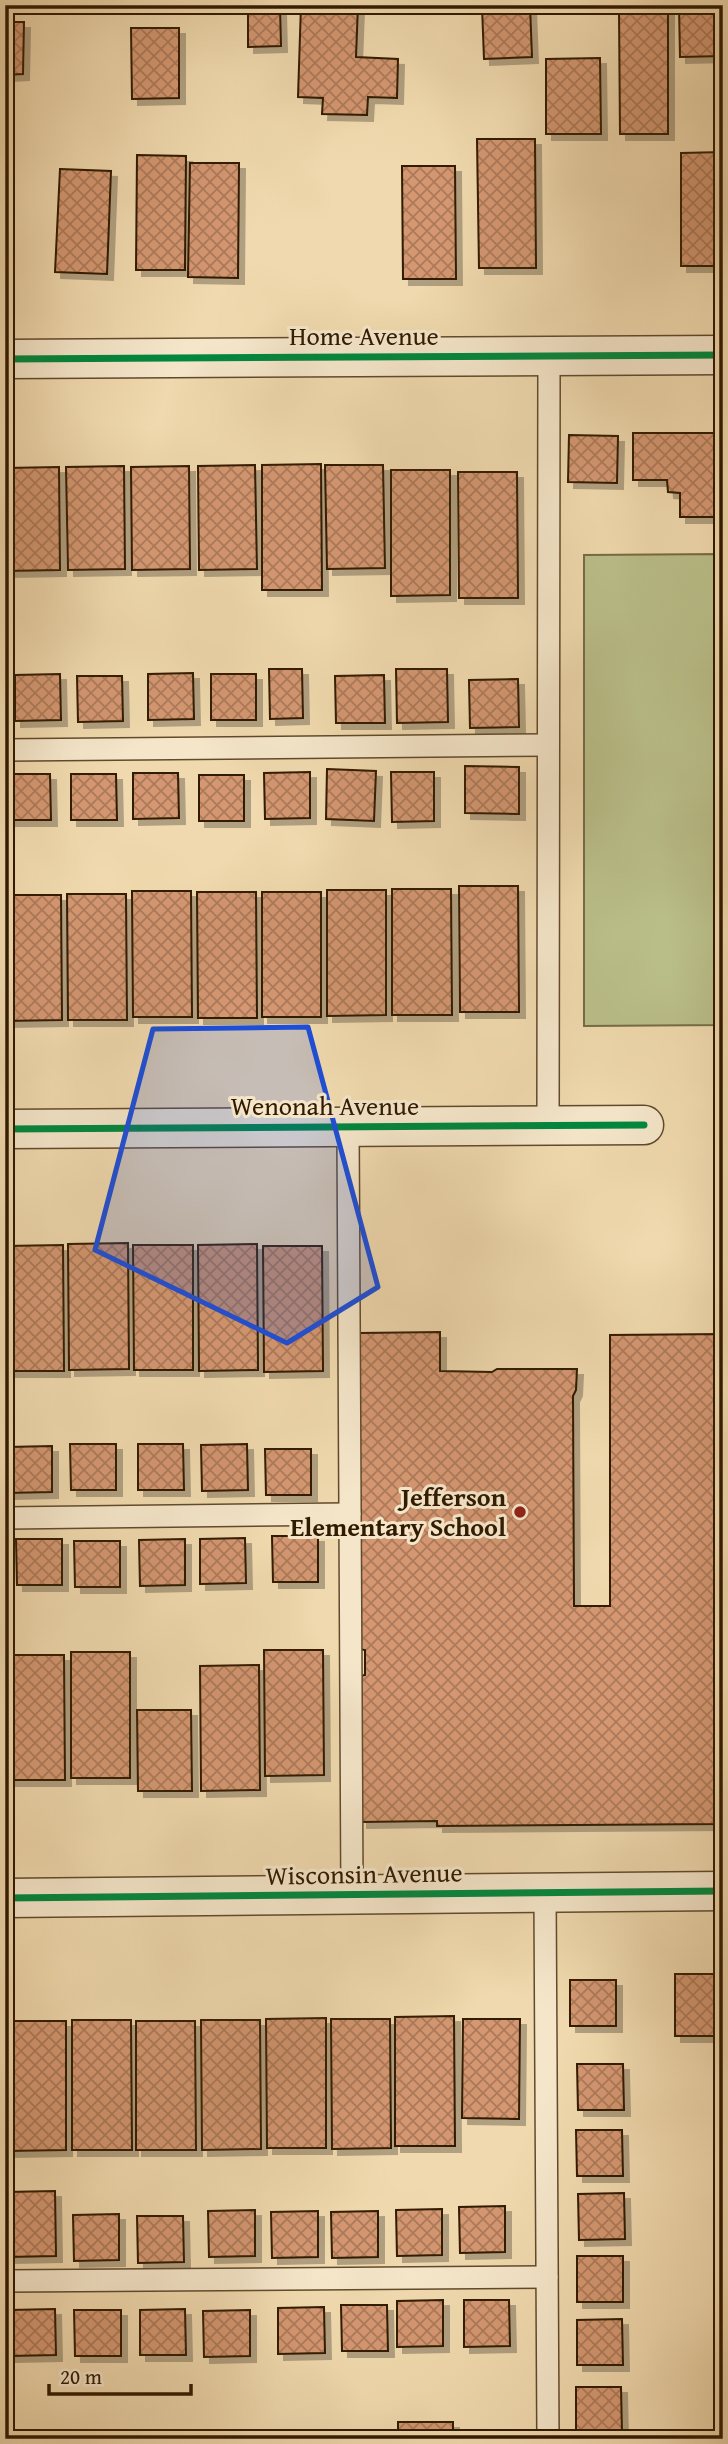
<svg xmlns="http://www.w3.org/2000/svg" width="728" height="2444" font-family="'Gentium Book Plus',serif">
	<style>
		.green { fill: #babf8a; stroke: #756c45; stroke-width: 2 }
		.building { fill: url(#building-cross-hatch); stroke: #301a00; stroke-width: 2; filter: url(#shadow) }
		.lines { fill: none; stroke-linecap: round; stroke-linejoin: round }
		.lane-casing { stroke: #604a2c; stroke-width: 24 }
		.street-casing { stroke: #604a2c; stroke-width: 41 }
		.lane { stroke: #f5e6ca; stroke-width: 21 }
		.street { stroke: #f5e6ca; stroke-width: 38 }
		.cycleway-casing { stroke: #f5e6ca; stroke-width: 11 }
		.cycleway { stroke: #00873e; stroke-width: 7 }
		.marked { fill: #1d4ed8; fill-opacity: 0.2; stroke: #1d4ed8; stroke-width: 5; stroke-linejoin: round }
		.poi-dot { fill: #8f2418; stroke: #f5e6ca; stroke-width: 2.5 }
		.labels { text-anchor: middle; stroke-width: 6; stroke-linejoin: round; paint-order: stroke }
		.street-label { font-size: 26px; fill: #301a00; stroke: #f5e6ca }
		.poi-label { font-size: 26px; font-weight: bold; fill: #301a00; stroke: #f5e6ca; text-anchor: end }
	</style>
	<defs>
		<pattern id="building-cross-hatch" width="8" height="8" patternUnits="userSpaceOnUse" patternTransform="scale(1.75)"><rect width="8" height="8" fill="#d49771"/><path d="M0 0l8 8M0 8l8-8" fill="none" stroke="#ac7a5a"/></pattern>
		<filter id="shadow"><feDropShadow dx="6" dy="6" stdDeviation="0" flood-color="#0004"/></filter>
	</defs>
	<rect width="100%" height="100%" fill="#f0d9ae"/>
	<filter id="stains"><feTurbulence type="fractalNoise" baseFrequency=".00286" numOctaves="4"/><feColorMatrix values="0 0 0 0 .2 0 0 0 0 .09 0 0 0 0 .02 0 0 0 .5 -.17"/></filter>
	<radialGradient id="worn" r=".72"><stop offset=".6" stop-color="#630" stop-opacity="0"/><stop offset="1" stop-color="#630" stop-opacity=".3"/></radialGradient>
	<path class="green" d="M723,554V1025L584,1026V555Z"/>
	<g class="building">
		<path d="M301,5H358L356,57L398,59L397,98L368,97L367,115L322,114L323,98L298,97Z"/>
		<path d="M530,5L532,57L484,59L482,7Z"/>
		<path d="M248,7H280L281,46L248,47Z"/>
		<path d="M679,7H722L723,56L680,57Z"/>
		<path d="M619,9H668V134H620Z"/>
		<path d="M5,22H24L23,74L5,75Z"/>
		<path d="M131,28H179V98L132,99Z"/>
		<path d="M600,58L601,134H546V59Z"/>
		<path d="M477,139H535L536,268H479Z"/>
		<path d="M723,152V266H681V153Z"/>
		<path d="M137,155L186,156L185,270H136Z"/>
		<path d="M190,163H239L238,278L188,277Z"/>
		<path d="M402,166H455L456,279H403Z"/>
		<path d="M60,169L111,171L107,274L55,272Z"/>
		<path d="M633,433H723V517H680V493L668,492L667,480H633Z"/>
		<path d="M569,435L618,436L617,483L568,482Z"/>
		<path d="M321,464L322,590H262V465Z"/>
		<path d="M255,465L257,569L199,570L198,466Z"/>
		<path d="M325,465H383L385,568L327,569Z"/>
		<path d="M124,466L125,569L68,570L66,467Z"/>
		<path d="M189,466L190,569L132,570L131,467Z"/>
		<path d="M59,467L60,570L5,571V468Z"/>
		<path d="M391,470H450V595L391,596Z"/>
		<path d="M458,472H517L518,598H459Z"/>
		<path d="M269,669H302L303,718L270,719Z"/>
		<path d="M396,669H447L448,722L397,723Z"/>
		<path d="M193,673L194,719L148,720V674Z"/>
		<path d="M60,674L61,720L15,721V675Z"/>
		<rect x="211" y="674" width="45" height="46"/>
		<path d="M384,675L385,723H336L335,676Z"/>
		<path d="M77,676H122L123,721L78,722Z"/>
		<path d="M518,679L519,727L470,728L469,680Z"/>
		<path d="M465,766L519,767V814L465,813Z"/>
		<path d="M327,769L376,771L374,821L326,819Z"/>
		<path d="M310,772V818L265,819L264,773Z"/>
		<path d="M391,772H434V821L392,822Z"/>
		<path d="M133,773H178L179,818L133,819Z"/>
		<path d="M5,774H50L51,820H5Z"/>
		<path d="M71,774H116L117,820H71Z"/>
		<rect x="199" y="775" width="45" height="46"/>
		<path d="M459,886H518L519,1012H460Z"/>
		<path d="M392,889H451L452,1015H392Z"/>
		<path d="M327,890H386V1015L327,1016Z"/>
		<path d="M132,891H191L192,1017H133Z"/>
		<path d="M197,892H256L257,1018H198Z"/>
		<rect x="262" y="892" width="59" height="125"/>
		<path d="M67,894H126L127,1020H68Z"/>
		<path d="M5,895H61L62,1020L5,1021Z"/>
		<path d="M128,1243L129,1369L69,1370L68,1244Z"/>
		<path d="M257,1244L258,1370L199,1371L198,1245Z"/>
		<path d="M63,1245L64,1371H5V1246Z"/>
		<path d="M133,1245H193V1370H134Z"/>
		<path d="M263,1246H322L323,1371L264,1372Z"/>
		<path d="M440,1332V1371L492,1372L497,1369H577L576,1390L573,1396L574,1606H610V1335L723,1334V1824L437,1826V1821L361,1822L360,1676L365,1675V1650L359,1649L360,1333Z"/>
		<path d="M70,1444H116V1490H71Z"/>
		<path d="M138,1444H183L184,1490H138Z"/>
		<path d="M247,1444L248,1490L202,1491L201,1445Z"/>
		<path d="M52,1446V1492L7,1493V1447Z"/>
		<path d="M265,1449H311V1495H266Z"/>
		<path d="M272,1536H318V1582H273Z"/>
		<path d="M245,1538L246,1583L200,1584V1539Z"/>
		<path d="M16,1539H62V1585H17Z"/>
		<path d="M185,1539V1585L140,1586L139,1540Z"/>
		<path d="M74,1541H120V1587H75Z"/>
		<path d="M264,1650H323L324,1775L265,1776Z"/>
		<rect x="71" y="1652" width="59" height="126"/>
		<path d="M5,1655H64L65,1780H5Z"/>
		<path d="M259,1665L260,1790L201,1791L200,1666Z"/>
		<path d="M137,1710H191L192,1791H138Z"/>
		<rect x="675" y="1974" width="48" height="62"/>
		<rect x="570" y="1980" width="46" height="46"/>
		<path d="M454,2016L455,2146H395V2017Z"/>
		<path d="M326,2018V2148H267L266,2019Z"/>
		<path d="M331,2019H390L391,2148L332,2149Z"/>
		<path d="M463,2019H520L519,2119L462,2118Z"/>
		<path d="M72,2020H131L132,2150H72Z"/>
		<path d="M201,2020H260L261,2149L202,2150Z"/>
		<path d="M6,2021H66V2150L7,2151Z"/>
		<path d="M136,2021H195L196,2150H136Z"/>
		<rect x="717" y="2055" width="6" height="54"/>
		<path d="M577,2064H623L624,2110H578Z"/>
		<rect x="717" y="2120" width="6" height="54"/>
		<path d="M576,2130H622L623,2176H577Z"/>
		<rect x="718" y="2185" width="5" height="53"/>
		<path d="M55,2191L56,2256L7,2257L5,2192Z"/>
		<path d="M624,2193L625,2239L579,2240L578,2194Z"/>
		<path d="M505,2206V2252L460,2253L459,2207Z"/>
		<path d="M442,2209V2255L397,2256L396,2210Z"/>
		<path d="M255,2210V2256L209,2257L208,2211Z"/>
		<path d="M318,2211V2257L272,2258L271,2212Z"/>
		<path d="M378,2211V2257L332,2258L331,2212Z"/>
		<path d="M119,2214V2260L74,2261L73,2215Z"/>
		<path d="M137,2216H183L184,2262L138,2263Z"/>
		<rect x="718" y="2248" width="5" height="54"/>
		<rect x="577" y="2256" width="46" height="46"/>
		<path d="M443,2300V2346L397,2347V2301Z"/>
		<path d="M464,2300H509L510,2346L464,2347Z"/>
		<path d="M341,2305H387L388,2351H342Z"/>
		<path d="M324,2307L325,2353L278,2354V2308Z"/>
		<path d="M55,2309L56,2355L10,2356V2310Z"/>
		<path d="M185,2309L186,2355H140V2310Z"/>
		<path d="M74,2310H121V2356H75Z"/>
		<path d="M250,2310V2356L204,2357L203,2311Z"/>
		<rect x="718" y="2314" width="5" height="54"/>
		<path d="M622,2319L623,2365H577V2320Z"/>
		<rect x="718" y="2380" width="5" height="53"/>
		<path d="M576,2387H621L622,2433H576Z"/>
		<rect x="398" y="2422" width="55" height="17"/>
		<path d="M390,2435V2439H334V2436Z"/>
		<path d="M516,2436V2439H464V2437Z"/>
		<rect x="10" y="2437" width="55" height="2"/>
		<rect x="74" y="2437" width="56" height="2"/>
		<rect x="204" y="2437" width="56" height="2"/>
		<rect x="270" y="2437" width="55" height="2"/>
	</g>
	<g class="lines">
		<defs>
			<g id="lane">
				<path d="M5,750L548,745"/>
				<path d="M548,1126L549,356"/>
				<path d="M348,1127L352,1895"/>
				<path d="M5,1518L350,1514"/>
				<path d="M545,1893L548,2439"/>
				<path d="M5,2281L547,2277"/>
			</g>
			<g id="street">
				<path d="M5,359L723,355"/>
				<path d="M5,1129L644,1125"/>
				<path d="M5,1898L723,1891"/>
			</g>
		</defs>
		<use href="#lane" class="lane-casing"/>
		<use href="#street" class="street-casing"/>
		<use href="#lane" class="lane"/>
		<use href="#street" class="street"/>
		<defs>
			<g id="cycleway">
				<path d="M5,359L723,355"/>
				<path d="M5,1129L644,1125"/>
				<path d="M5,1898L723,1891"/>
			</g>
		</defs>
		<use href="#cycleway" class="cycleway-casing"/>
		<use href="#cycleway" class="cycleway"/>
	</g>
	<path class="marked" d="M308,1027L378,1287L287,1343L95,1250L153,1029Z"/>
	<circle class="poi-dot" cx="520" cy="1512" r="7"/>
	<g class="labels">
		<g class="street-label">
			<text x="364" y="345">Home Avenue</text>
			<text x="325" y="1115">Wenonah Avenue</text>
			<text transform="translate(364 1874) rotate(-1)" y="9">Wisconsin Avenue</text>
		</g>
		<g class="poi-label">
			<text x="506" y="1506">Jefferson<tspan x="506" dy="30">Elementary School</tspan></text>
		</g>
	</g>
	<rect width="728" height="2444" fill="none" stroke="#f0d9ae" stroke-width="28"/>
	<rect x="7" y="7" width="714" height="2430" fill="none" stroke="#301a00" stroke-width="3.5"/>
	<rect x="14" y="14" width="700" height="2416" fill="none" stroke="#301a00" stroke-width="2"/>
	<path d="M49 2384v10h142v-10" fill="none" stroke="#301a00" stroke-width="3.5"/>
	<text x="60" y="2384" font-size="21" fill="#301a00" stroke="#f5e6ca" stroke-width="5" paint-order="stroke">20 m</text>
	<rect width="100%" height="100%" filter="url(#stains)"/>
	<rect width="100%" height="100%" fill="url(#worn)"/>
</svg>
